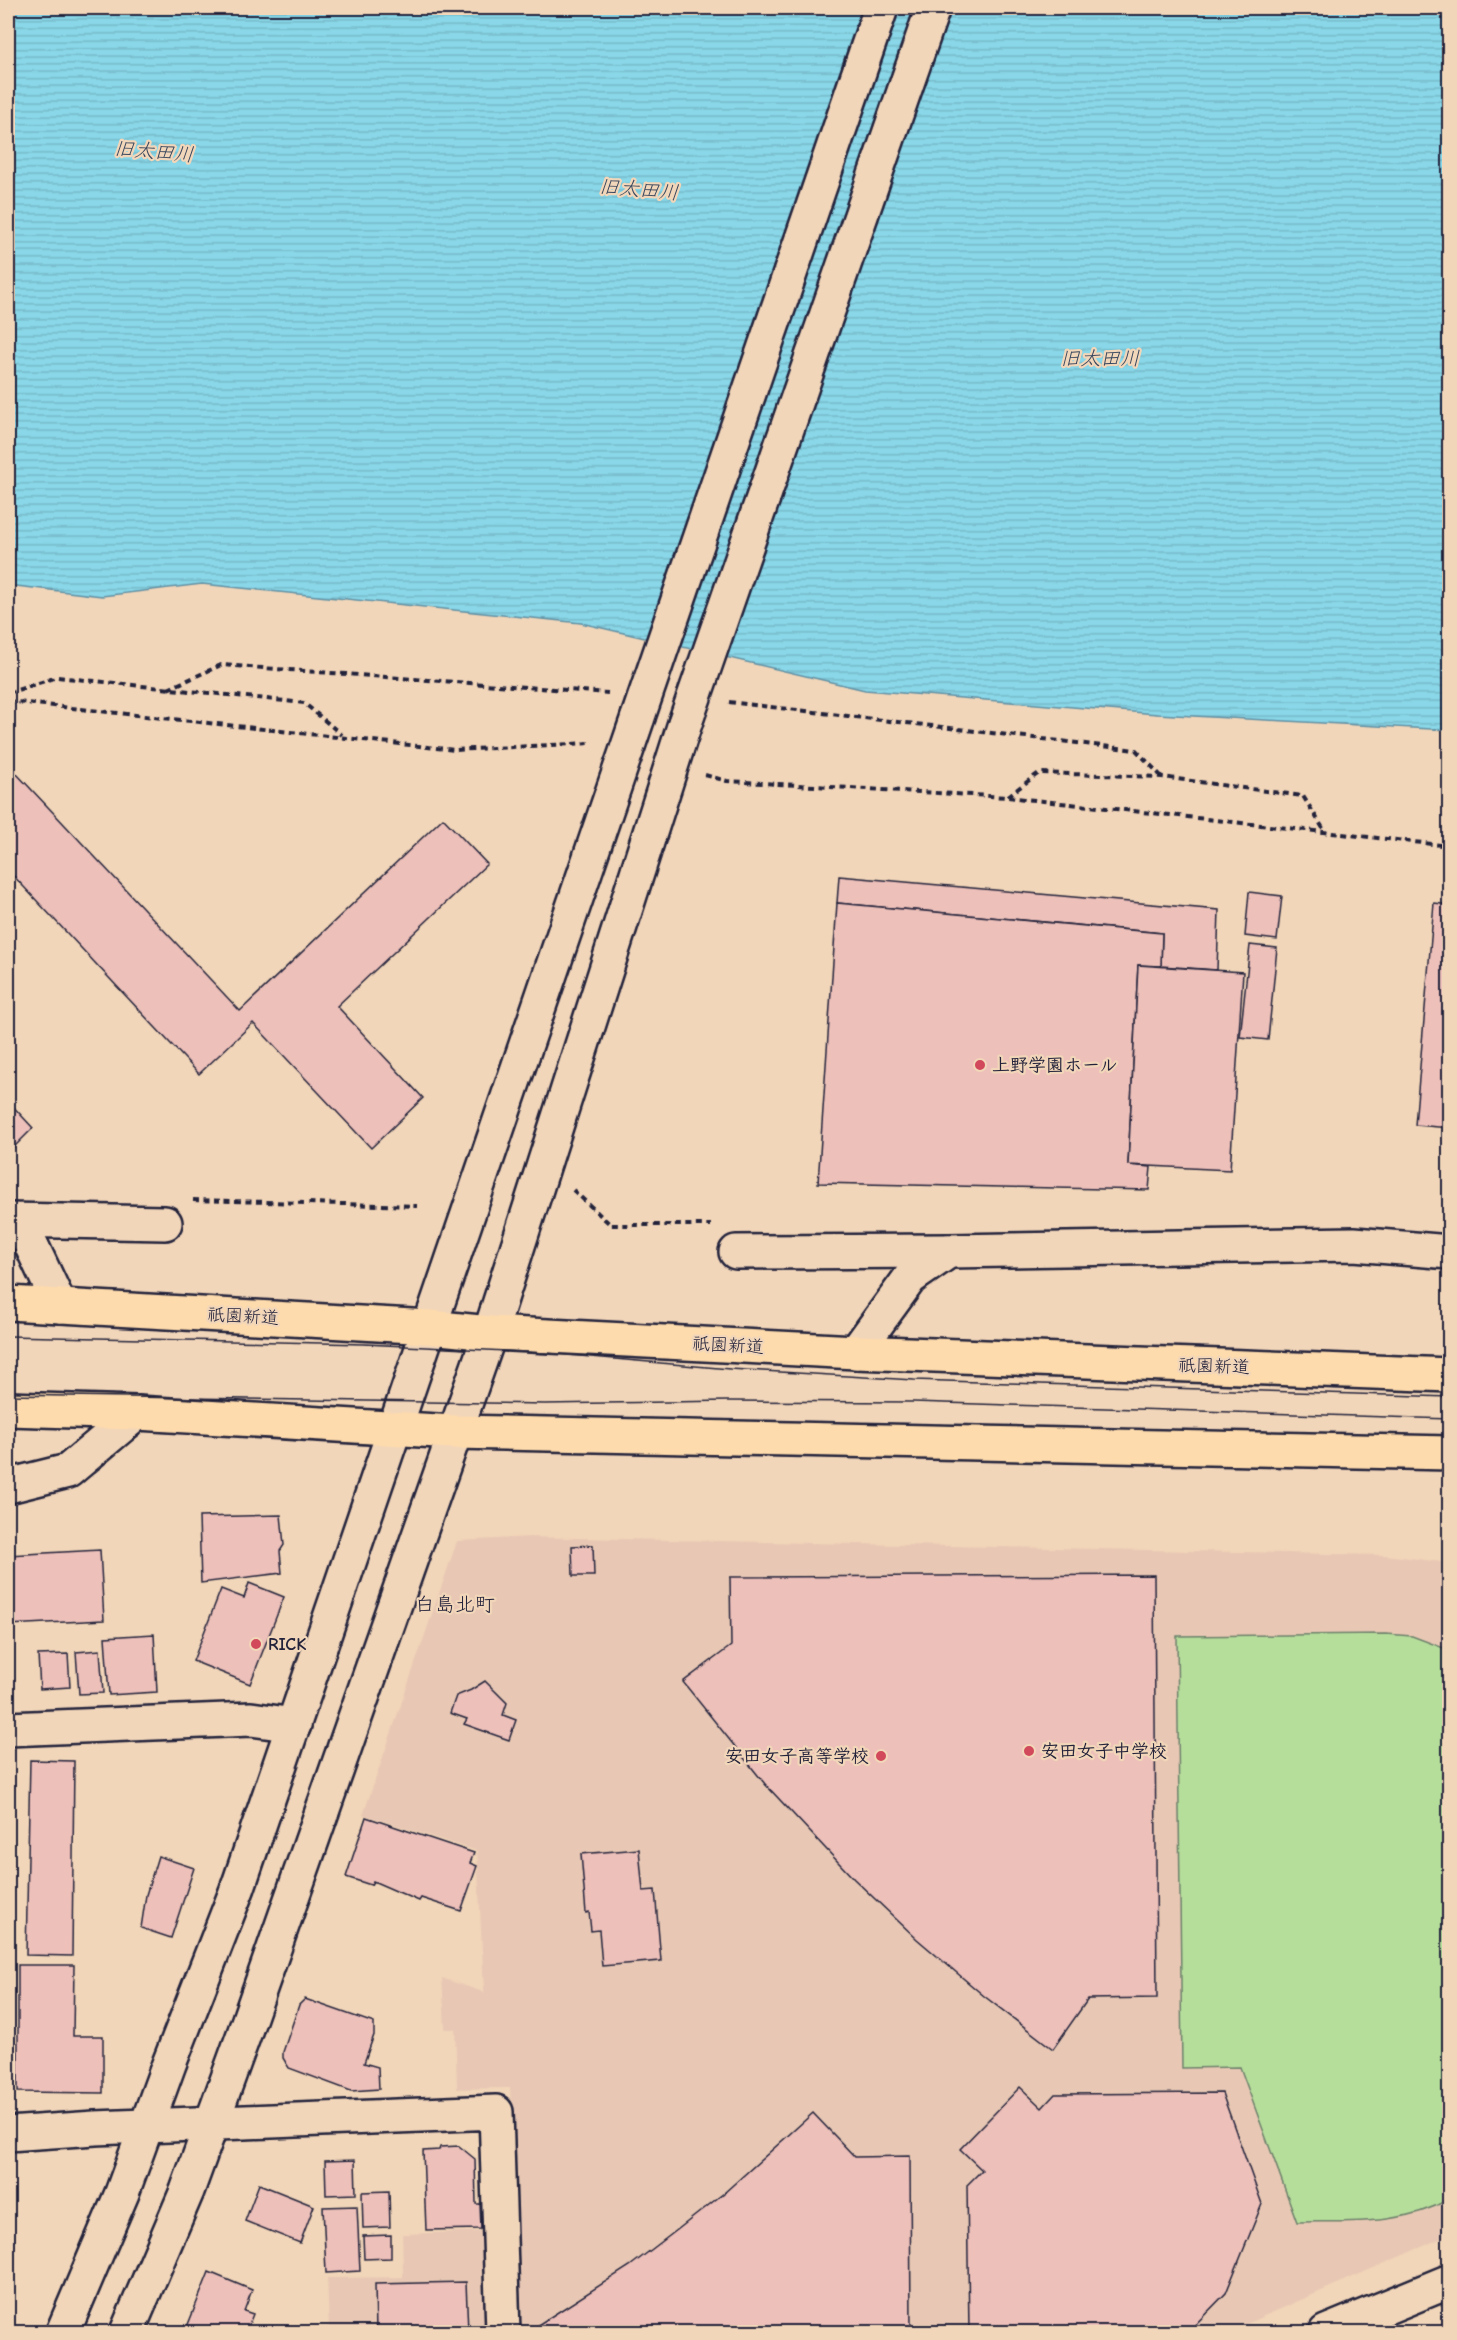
<svg xmlns="http://www.w3.org/2000/svg" width="1457" height="2340" font-family="'Comic Neue','Klee One',sans-serif">
	<style>
		.built { fill: #e8c8b4 }
		.pitch { fill: #b6de9b; stroke: #6c806b; stroke-width: 1.5 }
		.water { fill: url(#water-rules); stroke: #608fa3; stroke-width: 1.5 }
		.building { fill: #edc0b9; stroke: #22223b; stroke-width: 1.5 }
		.lines { fill: none; stroke-linecap: round; stroke-linejoin: round }
		.minor-casing { stroke: #22223b; stroke-width: 38 }
		.highway-casing { stroke: #22223b; stroke-width: 38 }
		.path { stroke: #22223b; stroke-width: 4; stroke-dasharray: 6 4.5; stroke-linecap: butt }
		.minor { stroke: #f2d6b9; stroke-width: 33 }
		.highway { stroke: #fedbac; stroke-width: 33 }
		.tram { stroke: #22223b; stroke-width: 1.5 }
		.minor-bridge-casing { stroke: #22223b; stroke-width: 38; stroke-linecap: butt }
		.minor-bridge { stroke: #f2d6b9; stroke-width: 33 }
		.poi-dot { fill: #d1495b; stroke: #f2d6b9; stroke-width: 2 }
		.labels { text-anchor: middle; stroke-width: 4.5; stroke-linejoin: round; paint-order: stroke }
		.poi-label { font-size: 18px; font-weight: bold; fill: #22223b; stroke: #f2d6b9; text-anchor: start }
		.street-label { font-size: 18px; fill: #22223b; stroke: #f2d6b9 }
		.water-label { font-size: 20px; font-style: italic; fill: #37465e; stroke: #f2d6b9 }
		.neighbourhood-label { font-size: 20px; fill: #22223b; stroke: #f2d6b9 }
	</style>
	<defs>
		<pattern id="water-rules" width="6" height="5" patternUnits="userSpaceOnUse" patternTransform="scale(1.5)"><rect width="6" height="5" fill="#89d7e8"/><path d="M0 2.5h6" fill="none" stroke="#76b8c8"/></pattern>
	</defs>
	<rect width="100%" height="100%" fill="#f2d6b9"/>
	<filter id="ink" filterUnits="userSpaceOnUse"><feTurbulence type="fractalNoise" baseFrequency=".0167" numOctaves="2"/><feDisplacementMap in="SourceGraphic" scale="12" xChannelSelector="R" yChannelSelector="G"/><feConvolveMatrix kernelMatrix="1 2 1 2 8 2 1 2 1" color-interpolation-filters="sRGB"/></filter>
	<g filter="url(#ink)">
		<g class="built">
			<path d="M529,1537L1386,1555L1442,1562L1450,1565L1449,2235L1228,2332H517L510,2088L457,2089L455,2029H445L442,1978L484,1992L477,1851L363,1815L457,1541Z"/>
			<path d="M482,2231L485,2332H329L327,2278L403,2277L402,2234Z"/>
		</g>
		<path class="pitch" d="M1386,1634L1412,1636L1449,1650V2199C1403,2226 1349,2221 1297,2222L1240,2067L1182,2068L1177,1636Z"/>
		<path class="water" d="M8,8H1449V730L1157,714L865,690L581,623L202,584L102,596L8,585Z"/>
		<g class="building">
			<path d="M15,772L240,1011L443,818L487,864L337,1006L423,1098L371,1148L253,1023L199,1074L8,870V780Z"/>
			<path d="M839,876L1219,910L1217,970L1161,966L1162,933L837,903Z"/>
			<path d="M1249,892L1282,896L1277,940L1245,936Z"/>
			<path d="M837,903L1162,933L1161,966L1138,965L1128,1165L1151,1167L1149,1190L818,1183Z"/>
			<path d="M1434,903L1450,905V1128L1415,1125Z"/>
			<path d="M1250,945L1277,948L1268,1040L1240,1037Z"/>
			<path d="M1138,965L1243,972L1230,1170L1128,1165Z"/>
			<path d="M8,1101L33,1128L8,1153Z"/>
			<path d="M281,1515L284,1545L280,1551L282,1573L201,1583L199,1517Z"/>
			<path d="M593,1545L594,1576H573L572,1546Z"/>
			<path d="M100,1550L104,1620L8,1625V1555Z"/>
			<path d="M1154,1575L1157,1998L1088,1999L1053,2049L984,1996L917,1939L854,1879L765,1784L683,1682L731,1646L730,1577Z"/>
			<path d="M249,1583L284,1597L250,1684L193,1661L221,1589L244,1598Z"/>
			<path d="M154,1634L157,1692L109,1695L105,1637Z"/>
			<path d="M100,1650L103,1693L79,1694L76,1652Z"/>
			<path d="M68,1654L70,1687L40,1689L38,1655Z"/>
			<path d="M485,1681L507,1703L503,1715L516,1720L509,1740L464,1724L467,1719L450,1713L456,1696L471,1690Z"/>
			<path d="M30,1760L74,1761L72,1956L26,1955Z"/>
			<path d="M366,1817L474,1853L470,1863L477,1866L461,1911L421,1898L419,1901L373,1881L371,1885L346,1877Z"/>
			<path d="M639,1849L643,1891L655,1890L661,1961L602,1966L599,1930L591,1931L589,1912L586,1913L581,1854Z"/>
			<path d="M158,1856L194,1868L171,1938L141,1928L146,1895Z"/>
			<path d="M18,1965H74L73,2036H103V2093L18,2092Z"/>
			<path d="M305,1999L374,2023V2035L364,2063L378,2067L379,2089L351,2091L289,2068L283,2058V2052L299,2005Z"/>
			<path d="M1020,2087L1042,2108L1055,2094L1222,2093L1262,2204L1226,2293L1188,2332H969L967,2185L982,2170L960,2149Z"/>
			<path d="M813,2113L855,2157L910,2156L911,2332H532L530,2330L630,2266L677,2230L724,2193Z"/>
			<path d="M459,2146L475,2159L476,2204H480L481,2229L426,2230L423,2151L439,2150L440,2147Z"/>
			<path d="M355,2160L356,2194L326,2195L325,2161Z"/>
			<path d="M259,2184L314,2206L300,2243L245,2221Z"/>
			<path d="M389,2191L390,2227L363,2228L362,2192Z"/>
			<path d="M357,2206L360,2271L326,2273L323,2207Z"/>
			<path d="M391,2235V2258L364,2259L363,2236Z"/>
			<path d="M209,2272L252,2290L244,2311L253,2314L246,2332H185Z"/>
			<path d="M466,2282L468,2332H376L375,2284Z"/>
		</g>
		<g class="lines">
			<defs>
				<g id="minor">
					<path d="M8,1220L165,1223"/>
					<path d="M20,1221L60,1306"/>
					<path d="M736,1252L949,1251L1354,1244L1450,1252"/>
					<path d="M856,1352L910,1278L949,1251"/>
					<path d="M8,1486L68,1471L137,1413"/>
					<path d="M8,1729L251,1719L294,1725"/>
					<path d="M8,2134L95,2128L496,2112L503,2332"/>
					<path d="M63,2332L122,2193L169,2064L238,1887L638,717"/>
					<path d="M127,2332L187,2191L244,2034L490,1333L685,723"/>
					<path d="M1326,2332L1450,2281"/>
				</g>
				<g id="highway">
					<path d="M8,1303L430,1327L490,1333L856,1352L1450,1375"/>
					<path d="M8,1409L137,1413L454,1432L1450,1453"/>
				</g>
			</defs>
			<use href="#minor" class="minor-casing"/>
			<use href="#highway" class="highway-casing"/>
			<g class="path">
				<path d="M168,689L221,665L608,693"/>
				<path d="M8,693L57,677L304,703L342,735"/>
				<path d="M8,701L455,750L590,743"/>
				<path d="M729,702L1136,750L1162,777"/>
				<path d="M705,775L727,781L1007,797L1450,846"/>
				<path d="M1008,796L1039,773L1162,777L1303,796L1326,833"/>
				<path d="M573,1190L611,1225H711"/>
				<path d="M193,1200L417,1206"/>
			</g>
			<use href="#minor" class="minor"/>
			<use href="#highway" class="highway"/>
			<g class="tram">
				<path d="M8,1336L364,1344L545,1353L730,1369L914,1380L1450,1397"/>
				<path d="M8,1395L545,1404L728,1401L913,1402L1450,1419"/>
			</g>
			<defs>
				<g id="minor-bridge">
					<path d="M638,717L881,8"/>
					<path d="M685,723L933,8"/>
				</g>
			</defs>
			<use href="#minor-bridge" class="minor-bridge-casing"/>
			<use href="#minor-bridge" class="minor-bridge"/>
		</g>
	</g>
	<g class="poi-dot">
		<circle cx="980" cy="1065" r="6"/>
		<circle cx="256" cy="1644" r="6"/>
		<circle cx="1029" cy="1751" r="6"/>
		<circle cx="881" cy="1756" r="6"/>
	</g>
	<g class="labels">
		<g class="poi-label">
			<text x="992" y="1071">上野学園ホール</text>
			<text x="268" y="1650">RICK</text>
			<text x="1041" y="1757">安田女子中学校</text>
			<text x="869" y="1762" text-anchor="end">安田女子高等学校</text>
		</g>
		<g class="street-label">
			<text transform="translate(243 1316) rotate(3)" y="6">祇園新道</text>
			<text transform="translate(728 1345) rotate(3)" y="6">祇園新道</text>
			<text transform="translate(1214 1366) rotate(2)" y="6">祇園新道</text>
		</g>
		<g class="water-label">
			<text transform="translate(154 151) rotate(5)" y="7">旧太田川</text>
			<text transform="translate(639 189) rotate(5)" y="7">旧太田川</text>
			<text x="1100" y="365">旧太田川</text>
		</g>
		<g class="neighbourhood-label">
			<text x="455" y="1611">白島北町</text>
		</g>
	</g>
	<rect width="1457" height="2340" fill="none" stroke="#f2d6b9" stroke-width="30"/>
	<rect x="15" y="15" width="1427" height="2310" fill="none" stroke="#22223b" stroke-width="2" filter="url(#ink)"/>
</svg>
